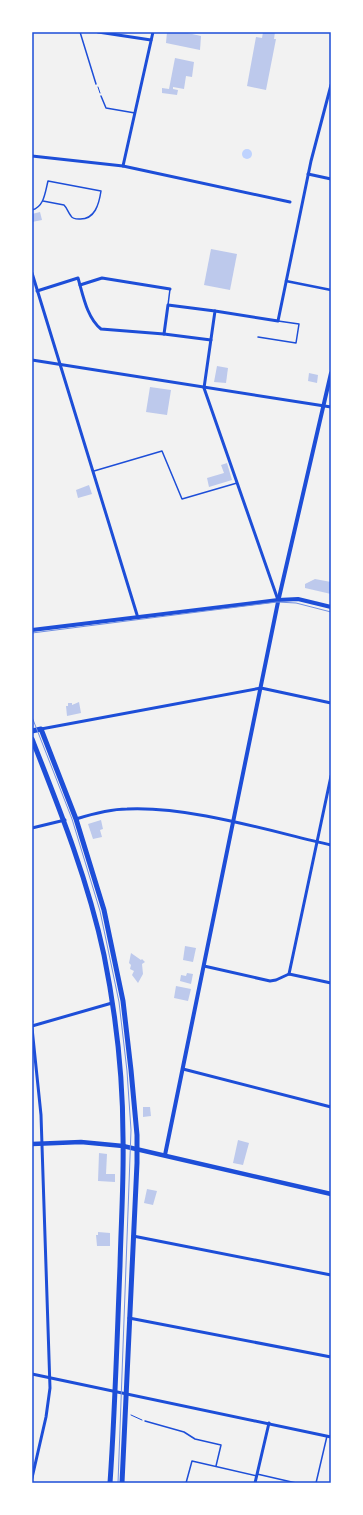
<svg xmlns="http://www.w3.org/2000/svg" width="363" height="1515" font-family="'Alegreya Sans',sans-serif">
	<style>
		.water { fill: #bfd3fe }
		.building { fill: #bdc9ec }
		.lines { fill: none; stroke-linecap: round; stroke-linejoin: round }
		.path { stroke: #1d4ed8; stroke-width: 1 }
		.service { stroke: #1d4ed8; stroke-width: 1.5 }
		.pedestrian { stroke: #1d4ed8; stroke-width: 2.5 }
		.minor { stroke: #1d4ed8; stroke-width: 3 }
		.tertiary { stroke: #1d4ed8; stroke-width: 4 }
		.secondary { stroke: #1d4ed8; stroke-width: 4.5 }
		.primary { stroke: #1d4ed8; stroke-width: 5 }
		.tram { stroke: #7290e2; stroke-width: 1 }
		.neatline { fill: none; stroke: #1d4ed8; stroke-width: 1.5 }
	</style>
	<rect width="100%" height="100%" fill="#f2f2f2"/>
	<circle class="water" cx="247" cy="154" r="5"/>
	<g class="building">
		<path d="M167,32H183L201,36L200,50L166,43Z"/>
		<path d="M263,32H275L274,39H276L266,90L247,86L256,37L262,38Z"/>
		<path d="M175,58L194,62L192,77L186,76L184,89L173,87V89L178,90L177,95L162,93V88L169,89Z"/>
		<path d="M40,212L42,220L32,222V214Z"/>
		<path d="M211,249L237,254L230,290L204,285Z"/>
		<path d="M217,366L228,368L226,383L214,382Z"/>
		<path d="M309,373L318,375L317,383L308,381Z"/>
		<path d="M150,387L171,390L167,415L146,412Z"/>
		<path d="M227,463L232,480L209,487L207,478L224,473L221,465Z"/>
		<path d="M89,485L92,494L78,498L76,490Z"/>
		<path d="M315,579L331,582V594L305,588V584Z"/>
		<path d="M79,702L81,713L67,716L66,706H68V703H72V705Z"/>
		<path d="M101,820L103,829L100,830L102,837L93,839L88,824Z"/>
		<path d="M185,946L196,948L193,962L183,960Z"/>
		<path d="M131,953L141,960L142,959L145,962L142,964L143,974L138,983L132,975L134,971L130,969L131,965L129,963Z"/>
		<path d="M187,973L193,974L191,984L180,981L181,975L186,976Z"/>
		<path d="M176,986L191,989L188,1001L174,998Z"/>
		<path d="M143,1107H150L151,1116L143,1117Z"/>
		<path d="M238,1140L249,1143L243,1165L233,1163Z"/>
		<path d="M99,1153L107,1154L106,1174H115V1182L98,1181Z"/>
		<path d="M147,1189L157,1191L153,1205L144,1203Z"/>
		<path d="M98,1232L110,1233V1246H97L96,1235H98Z"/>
	</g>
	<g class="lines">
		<g class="path">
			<path d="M98,87L100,93"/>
			<path d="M32,1017L33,1022"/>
			<path d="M131,1415L142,1420"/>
		</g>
		<g class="service">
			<path d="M80,32L96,84"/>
			<path d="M101,96L106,108L135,113"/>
			<path d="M32,210C44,207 45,193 48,181L101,191C99,204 95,220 79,219C76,219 72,218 71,216C68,212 67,208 64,205L43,201"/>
			<path d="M168,305L170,289"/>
			<path d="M258,337L296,343L299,324L278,321"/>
			<path d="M94,471L162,451L182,499L237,483"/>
			<path d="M145,1421L184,1432L195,1439L221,1445L216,1466"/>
			<path d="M257,1474L296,1483"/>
			<path d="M186,1483L192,1461L257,1476"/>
			<path d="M316,1483L327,1436"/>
		</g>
		<path class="pedestrian" d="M286,281L331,290"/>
		<g class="minor">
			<path d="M98,32L151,40"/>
			<path d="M32,156L123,166L290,202"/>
			<path d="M123,166L153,32"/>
			<path d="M308,174L331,179"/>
			<path d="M32,273L138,618"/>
			<path d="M80,285L102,278L170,289"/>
			<path d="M37,291L78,278C83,295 87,318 101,329L164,334L211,340"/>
			<path d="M215,311L278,321L311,161L331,85"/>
			<path d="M164,334L168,305L215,311L204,388L278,600"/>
			<path d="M32,360L331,407"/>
			<path d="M41,729L261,688L331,703"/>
			<path d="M76,819C92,814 110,809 127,809C190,806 269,831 331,845"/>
			<path d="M32,828L65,820"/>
			<path d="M204,966L270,981L276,980L289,974L331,983"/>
			<path d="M289,974L331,776"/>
			<path d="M32,1026L112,1003"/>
			<path d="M32,1028L41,1115L50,1388L46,1417L32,1478"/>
			<path d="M183,1069L331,1107"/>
			<path d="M133,1236L331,1275"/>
			<path d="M129,1318L331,1357"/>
			<path d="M32,1374L331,1437"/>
			<path d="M255,1483L269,1423"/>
		</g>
		<g class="tertiary">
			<path d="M32,630L278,600L298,599L331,607"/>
			<path d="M165,1155L278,602L331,373"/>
		</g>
		<path class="secondary" d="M32,1144L81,1142L123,1146L331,1194"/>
		<g class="primary">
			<path d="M32,731L41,729L76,819L104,910L123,1001L131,1070L137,1135V1163L122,1483"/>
			<path d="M32,739C60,810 88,880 104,955C116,1015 123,1076 123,1137C124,1180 121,1223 120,1266C117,1339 115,1411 110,1483"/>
		</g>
		<g class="tram">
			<path d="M32,633L277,602L296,603L331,612"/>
			<path d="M32,717L72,819L100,911L119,1002L127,1071L131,1130L118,1483"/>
		</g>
	</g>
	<rect width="363" height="1515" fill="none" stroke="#ffffff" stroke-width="66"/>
	<rect x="33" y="33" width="297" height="1449" class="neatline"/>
</svg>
